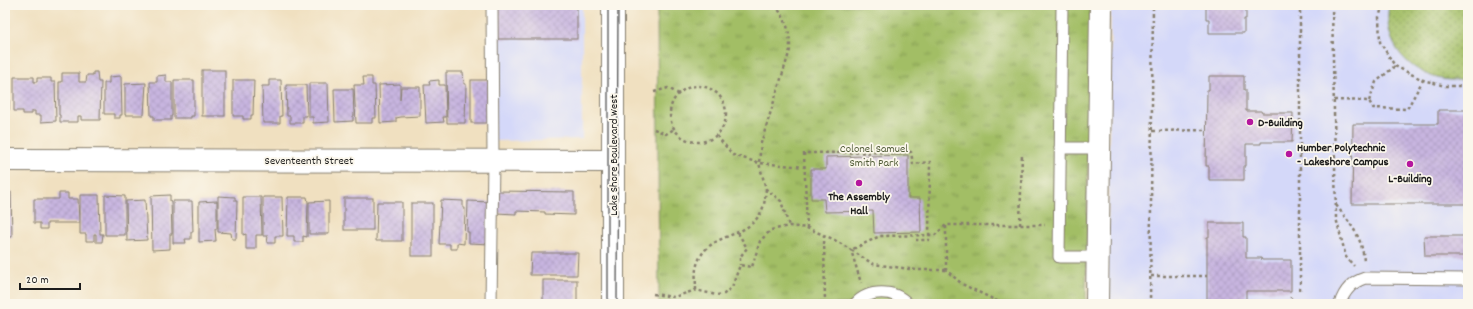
<svg xmlns="http://www.w3.org/2000/svg" width="1473" height="309" font-family="Dekko,sans-serif">
	<style>
		.built { fill: #d4d8f9 }
		.grass { fill: url(#grass-dots); stroke: #5f6d40 }
		.park { fill: url(#park-tufts); stroke: #5f6d40 }
		.building { fill: url(#building-cross-hatch) }
		.lines { fill: none; stroke-linecap: round; stroke-linejoin: round }
		.lane-casing { stroke: #867e6e; stroke-width: 13 }
		.street-casing { stroke: #867e6e; stroke-width: 24 }
		.primary-casing { stroke: #867e6e; stroke-width: 24 }
		.path { stroke: #867e6e; stroke-width: 2.5; stroke-dasharray: 3 3; stroke-linecap: butt }
		.lane { stroke: #fff; stroke-width: 11 }
		.street { stroke: #fff; stroke-width: 22 }
		.primary { stroke: #fff; stroke-width: 22 }
		.tram { stroke: #1c1c1c; stroke-width: 1 }
		.poi-dot { fill: #b5179e; stroke: #fbf7ec; stroke-width: 1.5 }
		.labels { text-anchor: middle; stroke-width: 3.5; stroke-linejoin: round; paint-order: stroke }
		.poi-label { font-size: 12px; font-weight: bold; fill: #1c1c1c; stroke: #fbf7ec; text-anchor: start }
		.park-label { font-size: 12px; fill: #525d39; stroke: #fbf7ec }
		.street-label { font-size: 12px; fill: #1c1c1c; stroke: #fbf7ec }
	</style>
	<defs>
		<pattern id="grass-dots" width="8" height="8" patternUnits="userSpaceOnUse"><rect width="8" height="8" fill="#a2be65"/><path d="M2 2h.1M6 6h.1" fill="none" stroke="#839a52" stroke-width="1.8" stroke-linecap="round"/></pattern>
		<pattern id="park-tufts" width="24" height="20" patternUnits="userSpaceOnUse"><rect width="24" height="20" fill="#a2be65"/><path d="M3 7l-1-3M5 7V3M7 7l1-3M15 17l-1-3M17 17v-4M19 17l1-3" fill="none" stroke="#839a52"/></pattern>
		<pattern id="building-cross-hatch" width="8" height="8" patternUnits="userSpaceOnUse"><rect width="8" height="8" fill="#c8b5e0"/><path d="M0 0l8 8M0 8l8-8" fill="none" stroke="#ab9bc0"/></pattern>
	</defs>
	<rect width="100%" height="100%" fill="#fbf7ec"/>
	<filter id="ink" filterUnits="userSpaceOnUse"><feTurbulence type="fractalNoise" baseFrequency=".025" numOctaves="2"/><feDisplacementMap in="SourceGraphic" scale="8" xChannelSelector="R" yChannelSelector="G"/><feConvolveMatrix kernelMatrix="1 2 1 2 8 2 1 2 1" color-interpolation-filters="sRGB"/></filter>
	<filter id="wash" filterUnits="userSpaceOnUse"><feTurbulence type="fractalNoise" baseFrequency=".012" numOctaves="4" result="noise"/><feDisplacementMap in="SourceGraphic" scale="16" xChannelSelector="R" yChannelSelector="G"/><feGaussianBlur stdDeviation="0.9" result="paint"/><feColorMatrix in="noise" values="0 0 0 0 0 0 0 0 0 0 0 0 0 0 0 0 0 1.4 0 .05"/><feComposite in="paint" operator="in"/></filter>
	<g filter="url(#wash)">
		<rect width="100%" height="100%" fill="#f0e0c0"/>
		<g class="built">
			<path d="M492,5H582V139L494,141Z"/>
			<path d="M1111,5H1468V304H1107Z"/>
		</g>
		<path class="grass" d="M1389,5H1468V80C1457,80 1445,81 1434,77C1402,66 1383,39 1389,5Z"/>
		<path class="park" d="M657,5H1090L1086,304H659Z"/>
		<g id="blocks">
			<g class="building">
				<rect x="497" y="5" width="80" height="34"/>
				<path d="M1206,5H1246V19H1244V33H1209V19H1206Z"/>
				<rect x="202" y="70" width="23" height="46"/>
				<path d="M93,72H97L98,82H101L100,120H81V116H78V122H60V115H59V82H62V73H79V82H86L87,75H93Z"/>
				<path d="M446,72H463L464,84H466L465,123H447Z"/>
				<path d="M166,75V82H172V116H171V120H154V116H151L150,82H157V76Z"/>
				<path d="M121,76L122,115H120V118H114V114H104V83H109V77Z"/>
				<path d="M1209,76H1244V90H1246V111H1261L1262,113H1293L1292,142H1261V144H1246V166H1244V180H1209V166H1206L1207,90H1209Z"/>
				<path d="M5,77H9V110H8L7,113H5Z"/>
				<path d="M14,77H34V82H37V78H51V82H55L56,121L41,122V115H35V111H32V114H23V111H14Z"/>
				<path d="M363,77H372V85H375L376,118H372V123H356L354,85H364Z"/>
				<path d="M174,80H194V116H191V118H174Z"/>
				<path d="M233,80H254L253,115H251V119H243V116H233Z"/>
				<path d="M269,80H281L282,116H280V123H263L262,86H269Z"/>
				<path d="M439,80V85H445L446,117H443L444,122L426,123L424,85H430L429,81Z"/>
				<rect x="471" y="80" width="21" height="43"/>
				<path d="M146,83L144,115H125V84Z"/>
				<path d="M309,83H328L329,122L313,123V117H309Z"/>
				<path d="M400,84V100L401,87H420V116L401,117L396,118V122L380,123L379,85Z"/>
				<path d="M286,85H306L307,116H303V123H290V116H287Z"/>
				<path d="M334,89H353L354,116H353V121L335,122Z"/>
				<path d="M1438,110H1468V204H1352L1353,124H1438Z"/>
				<path d="M908,155V198H920L921,232L874,233L873,211L825,212L824,199H811V169H826V157Z"/>
				<path d="M496,191L574,192V215L545,214V212L516,211V214L496,213Z"/>
				<path d="M5,192H11L12,237H5Z"/>
				<path d="M59,193H68V199H78L79,223H47V229H40V223H34V199H59Z"/>
				<path d="M80,195H99L100,234H103L102,242H96V234H94V241H86V234H80Z"/>
				<path d="M105,195L125,196V235H105Z"/>
				<path d="M170,195V201H171L172,234H170V249L152,250L151,196Z"/>
				<path d="M218,196L235,197V201H237L236,239H232L231,233L218,232Z"/>
				<path d="M243,197H261L262,235H256V249H246V234L243,235Z"/>
				<path d="M263,197H282L283,236H275V243H267L268,236H263Z"/>
				<path d="M288,197H307L308,202L307,237L303,236V242H294V236H287Z"/>
				<rect x="344" y="198" width="29" height="32"/>
				<path d="M145,200L147,240L127,241L126,201Z"/>
				<path d="M441,200L463,201V208H465L464,244L457,243V249H450V244H439Z"/>
				<path d="M173,201H192L193,232H191V239H185L186,243H173Z"/>
				<path d="M217,201V229H215L216,241L199,242V202Z"/>
				<path d="M329,201V234H309V202Z"/>
				<path d="M468,201L491,202V244L469,243V232H467Z"/>
				<path d="M377,202H402V241H376Z"/>
				<rect x="411" y="203" width="22" height="53"/>
				<path d="M1209,223H1243V237H1246V258H1261L1262,260H1291V291H1246V304H1207V237H1209Z"/>
				<path d="M1424,236H1468V256H1425Z"/>
				<path d="M531,253H578L577,275H530Z"/>
				<rect x="543" y="280" width="34" height="24"/>
			</g>
		</g>
	</g>
	<g filter="url(#ink)">
		<use href="#blocks" fill-opacity="0" stroke="#867e6e" stroke-width="1"/>
		<g class="lines">
			<defs>
				<g id="lane">
					<path d="M1062,5L1059,257H1098"/>
					<path d="M1060,148H1099"/>
					<path d="M491,304L493,160L492,5"/>
					<path d="M855,304C869,289 894,289 908,304"/>
					<path d="M1340,304C1344,291 1352,282 1365,278L1468,279"/>
				</g>
				<g id="street">
					<path d="M5,160L613,161"/>
					<path d="M1097,304L1101,5"/>
				</g>
				<path id="primary" d="M613,304V5"/>
			</defs>
			<use href="#lane" class="lane-casing"/>
			<use href="#street" class="street-casing"/>
			<use href="#primary" class="primary-casing"/>
			<g class="path">
				<path d="M775,5C787,21 790,30 790,50L761,143L759,163L766,189L781,201L789,226"/>
				<path d="M1300,5V292"/>
				<path d="M1332,5L1336,218L1346,257L1354,266"/>
				<path d="M1383,5L1379,17L1380,42L1395,66L1423,80L1445,86H1468"/>
				<circle cx="698" cy="114" r="28"/>
				<path d="M654,92L668,88L679,94"/>
				<path d="M1334,100L1369,101L1373,108L1407,109L1423,80"/>
				<path d="M1369,101L1376,82L1395,66"/>
				<path d="M654,129L666,134L674,129"/>
				<path d="M1153,131L1207,130"/>
				<path d="M717,136L733,155L759,163L805,167"/>
				<path d="M1336,205C1351,225 1363,237 1364,263"/>
				<path d="M1020,225L1022,153"/>
				<path d="M946,226V270L962,284L1003,304"/>
				<path d="M807,228L804,153L911,152L913,164L930,162L929,240H916"/>
				<path d="M738,233L747,248L740,257V265"/>
				<path d="M824,235L825,304"/>
				<path d="M946,270H917L873,264L851,250L880,236L935,235L946,225H1045"/>
				<path d="M1151,276H1207"/>
				<path d="M696,290C696,283 695,275 696,269C704,229 747,243 762,210C765,204 765,196 766,189"/>
				<path d="M653,294L674,297L696,290L716,295L724,294L732,287L740,265L752,267L760,241L771,230L789,226L807,228L833,239L851,250L861,283"/>
				<path d="M1150,304L1153,5"/>
				<path d="M1290,304L1291,297"/>
			</g>
			<use href="#lane" class="lane"/>
			<use href="#street" class="street"/>
			<use href="#primary" class="primary"/>
			<g class="tram">
				<path d="M608,304V5"/>
				<path d="M617,304L618,5"/>
			</g>
		</g>
	</g>
	<g class="poi-dot">
		<circle cx="1250" cy="122" r="4"/>
		<circle cx="1289" cy="154" r="4"/>
		<circle cx="1410" cy="164" r="4"/>
		<circle cx="859" cy="183" r="4"/>
	</g>
	<g class="labels">
		<g class="poi-label">
			<text x="1258" y="126">D-Building</text>
			<text x="1297" y="151">Humber Polytechnic<tspan x="1297" dy="14">- Lakeshore Campus</tspan></text>
			<text x="1410" y="182" text-anchor="middle">L-Building</text>
			<text x="859" y="200" text-anchor="middle">The Assembly<tspan x="859" dy="14">Hall</tspan></text>
		</g>
		<g class="park-label">
			<text x="874" y="152">Colonel Samuel<tspan x="874" dy="14">Smith Park</tspan></text>
		</g>
		<g class="street-label">
			<text transform="translate(613 155) rotate(-90)" y="4">Lake Shore Boulevard West</text>
			<text x="309" y="164">Seventeenth Street</text>
		</g>
	</g>
	<rect width="1473" height="309" fill="none" stroke="#fbf7ec" stroke-width="20"/>
	<path d="M20 283v6h60v-6" fill="none" stroke="#1c1c1c" stroke-width="2"/>
	<text x="26" y="283" font-size="12" fill="#1c1c1c" stroke="#fbf7ec" stroke-width="3" paint-order="stroke">20 m</text>
</svg>
